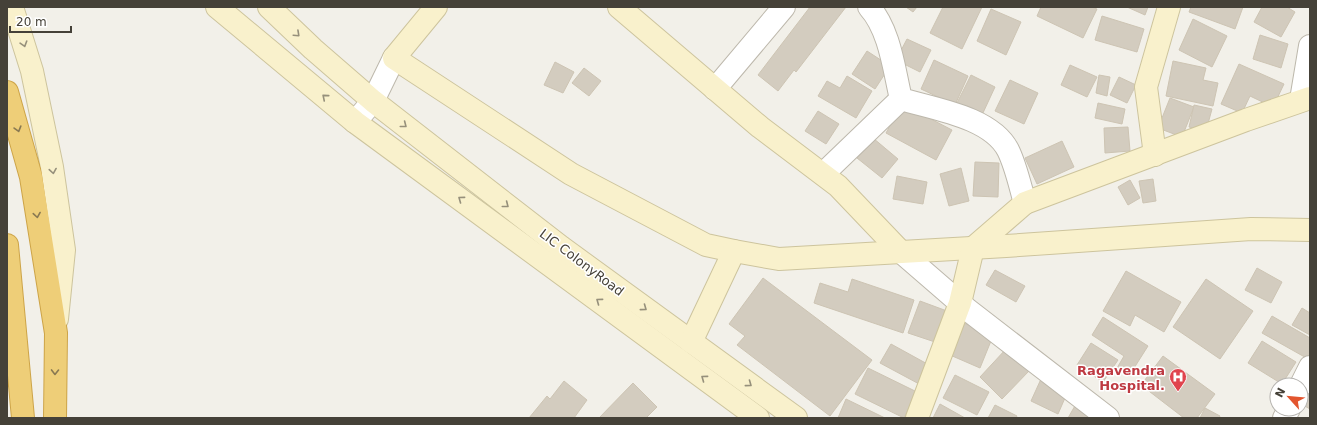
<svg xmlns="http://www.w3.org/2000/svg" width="1317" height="425" font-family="'DejaVu Sans',sans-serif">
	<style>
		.building { fill: #d3ccbf; stroke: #cdc4b3 }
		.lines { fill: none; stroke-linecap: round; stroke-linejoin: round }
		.street-casing { stroke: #bdb8ac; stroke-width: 24 }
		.secondary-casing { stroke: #cdc49d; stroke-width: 24 }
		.highway-casing { stroke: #cda448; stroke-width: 24 }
		.street { stroke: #fff; stroke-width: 22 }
		.secondary { stroke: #f9f1cc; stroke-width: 22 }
		.highway { stroke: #eece78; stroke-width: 22 }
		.oneway { stroke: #96907b }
		.oneway2 { stroke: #897952 }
		.labels { text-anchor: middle; stroke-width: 3; stroke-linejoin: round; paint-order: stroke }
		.street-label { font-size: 13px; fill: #454138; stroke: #fff }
		.health-label { font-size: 13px; font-weight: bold; fill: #be3a42; stroke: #fff; text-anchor: end }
	</style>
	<rect width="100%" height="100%" fill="#f2f0e9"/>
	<g class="building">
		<path d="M810,7H846L796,72L794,70L778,91L758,75Z"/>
		<path d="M906,7H917L913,12Z"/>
		<path d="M943,7H982L962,49L930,33Z"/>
		<path d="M1041,7H1092L1097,9L1083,38L1037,16Z"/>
		<path d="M1127,7H1148L1145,15Z"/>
		<path d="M1191,7H1243L1235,29L1189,12Z"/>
		<path d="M1262,7H1287L1295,12L1281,37L1254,22Z"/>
		<path d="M991,9L1021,22L1006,55L977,41Z"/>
		<path d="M1102,16L1144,29L1137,52L1095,40Z"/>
		<path d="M1193,19L1227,36L1212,67L1179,50Z"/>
		<path d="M1260,35L1288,44L1281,68L1253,59Z"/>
		<path d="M907,39L931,50L920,72L896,60Z"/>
		<path d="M867,51L890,66L875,89L852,74Z"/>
		<path d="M934,60L968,76L955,105L921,89Z"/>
		<path d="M1173,61L1206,68L1203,80L1218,83L1213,106L1166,96Z"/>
		<path d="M555,62L574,72L563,93L544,85Z"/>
		<path d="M1239,64L1284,84L1273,107L1250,96L1242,113L1221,104Z"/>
		<path d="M1070,65L1097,77L1087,97L1061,85Z"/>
		<path d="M584,68L601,81L589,96L572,83Z"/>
		<path d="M971,75L995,87L982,115L957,103Z"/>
		<path d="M1099,75L1110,77L1107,96L1096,93Z"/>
		<path d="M847,76L872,91L856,118L818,96L827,81L840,88Z"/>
		<path d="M1119,77L1136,85L1127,103L1110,95Z"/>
		<path d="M1010,80L1038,93L1024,124L995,111Z"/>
		<path d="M1170,98L1194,107L1182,137L1158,128Z"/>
		<path d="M1098,103L1125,109L1122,124L1095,118Z"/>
		<path d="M902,104L952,130L936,160L886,133Z"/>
		<path d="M1194,105L1212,109L1206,131L1189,127Z"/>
		<path d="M818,111L839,124L826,144L805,131Z"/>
		<path d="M1128,127L1130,151L1105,153L1104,128Z"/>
		<path d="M873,138L898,159L882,178L857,158Z"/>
		<path d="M1062,141L1074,167L1037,184L1025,158Z"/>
		<path d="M975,162L999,163L998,197L973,196Z"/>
		<path d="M961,168L969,201L949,206L940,174Z"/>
		<path d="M897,176L927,182L923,204L893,199Z"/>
		<path d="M1153,179L1156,201L1143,203L1139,181Z"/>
		<path d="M1130,180L1140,198L1128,205L1118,187Z"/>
		<path d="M1257,268L1282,282L1271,303L1245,290Z"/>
		<path d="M995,270L1025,286L1016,302L986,285Z"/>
		<path d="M1126,271L1181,302L1164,332L1135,315L1130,326L1103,311Z"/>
		<path d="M763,278L872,360L830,416L737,345L745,336L729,324Z"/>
		<path d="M852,279L914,300L903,333L814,303L820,283L848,292Z"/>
		<path d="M1206,279L1253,311L1220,359L1173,327Z"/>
		<path d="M920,301L947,311L935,342L908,333Z"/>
		<path d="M1302,308L1310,313V335L1292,325Z"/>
		<path d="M1272,316L1310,338V360L1262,333Z"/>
		<path d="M1103,317L1148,346L1129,376L1117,368L1124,356L1092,335Z"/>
		<path d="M964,323L993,336L980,368L950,355Z"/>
		<path d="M1262,341L1296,362L1282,384L1248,363Z"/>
		<path d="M1091,343L1118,360L1103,382L1077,365Z"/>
		<path d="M891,344L931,366L921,385L880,363Z"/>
		<path d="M1006,349L1029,371L1002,399L980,377Z"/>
		<path d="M1163,356L1215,394L1197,418H1184L1141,385Z"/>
		<path d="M868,368L917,392L904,418L855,394Z"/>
		<path d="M955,375L989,392L977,415L943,398Z"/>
		<path d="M1041,379L1068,391L1058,414L1031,401Z"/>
		<path d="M564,381L587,400L574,418H529L547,396L550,399Z"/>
		<path d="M633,383L657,407L646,418H599Z"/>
		<path d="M1309,393L1310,394V409L1303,405Z"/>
		<path d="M846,399L885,418H838Z"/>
		<path d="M940,404L965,418H933Z"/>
		<path d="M1076,404L1102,418H1068Z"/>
		<path d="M995,405L1017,416L1016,418H988Z"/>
		<path d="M1205,408L1220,416L1219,418H1200Z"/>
	</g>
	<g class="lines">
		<defs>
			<g id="street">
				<path d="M869,7C890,30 894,70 901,99C934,109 991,117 1008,150C1016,166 1020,186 1025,203"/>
				<path d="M715,89L784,7"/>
				<path d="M1301,100L1310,46"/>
				<path d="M355,122L373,101L394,58"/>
				<path d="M823,174L901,99"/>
				<path d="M901,252L968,310L1108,418"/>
				<path d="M1301,385L1310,367"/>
				<path d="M1284,418L1289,409"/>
			</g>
			<g id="secondary">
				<path d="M12,7L32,71L52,167L64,250L57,319"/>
				<path d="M217,7L355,122L758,418"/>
				<path d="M269,7L313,49L373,101L561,247L796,418"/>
				<path d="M436,7L394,58L571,174L706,245L734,251L779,259L1006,246L1251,229L1310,230"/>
				<path d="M619,7L760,127L838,186L901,252"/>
				<path d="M1155,155L1146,87L1169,7"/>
				<path d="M691,342L734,251"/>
				<path d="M917,418L960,303L973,248L1025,203L1246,120L1310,98"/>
			</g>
			<g id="highway">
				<path d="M7,92L31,177L56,333L55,418"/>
				<path d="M7,245L23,418"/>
			</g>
		</defs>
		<use href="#street" class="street-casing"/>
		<use href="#secondary" class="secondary-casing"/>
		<use href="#highway" class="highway-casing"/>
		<use href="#street" class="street"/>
		<use href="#secondary" class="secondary"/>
		<use href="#highway" class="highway"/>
	</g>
	<defs><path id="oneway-chevron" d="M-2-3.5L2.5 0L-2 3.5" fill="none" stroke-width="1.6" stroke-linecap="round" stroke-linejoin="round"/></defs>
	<g class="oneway">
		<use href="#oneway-chevron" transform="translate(297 34) rotate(43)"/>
		<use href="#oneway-chevron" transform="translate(24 44) rotate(73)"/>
		<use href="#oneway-chevron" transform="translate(325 97) rotate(-140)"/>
		<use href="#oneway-chevron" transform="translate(404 125) rotate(38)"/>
		<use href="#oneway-chevron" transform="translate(53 171) rotate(81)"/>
		<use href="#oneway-chevron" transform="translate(461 199) rotate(-144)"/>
		<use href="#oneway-chevron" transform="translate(506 205) rotate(38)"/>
		<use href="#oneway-chevron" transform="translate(599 301) rotate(-144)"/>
		<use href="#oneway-chevron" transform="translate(644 308) rotate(36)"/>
		<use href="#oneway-chevron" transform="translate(704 378) rotate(-144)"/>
		<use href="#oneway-chevron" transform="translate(749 384) rotate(36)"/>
	</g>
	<g class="oneway2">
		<use href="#oneway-chevron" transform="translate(18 129) rotate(74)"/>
		<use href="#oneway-chevron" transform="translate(37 215) rotate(81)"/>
		<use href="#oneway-chevron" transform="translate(55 372) rotate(91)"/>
	</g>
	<defs>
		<symbol id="hospital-pin" viewBox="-11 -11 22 30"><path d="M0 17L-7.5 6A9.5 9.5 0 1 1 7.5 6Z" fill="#e0444e" stroke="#fff"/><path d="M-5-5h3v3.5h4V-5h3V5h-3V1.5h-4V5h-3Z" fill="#fff"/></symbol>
	</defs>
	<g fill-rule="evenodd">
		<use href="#hospital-pin" x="1168" y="367" width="20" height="27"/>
	</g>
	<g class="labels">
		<g class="street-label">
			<text transform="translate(582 262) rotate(37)" y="5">LIC ColonyRoad</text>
		</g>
		<g class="health-label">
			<text x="1165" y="375">Ragavendra<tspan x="1165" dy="15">Hospital.</tspan></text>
		</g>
	</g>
	<rect width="1317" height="425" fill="none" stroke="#454138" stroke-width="16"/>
	<g transform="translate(1289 397) rotate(297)"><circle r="19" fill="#ffffff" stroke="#b5b3af"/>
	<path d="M0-3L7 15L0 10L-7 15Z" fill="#e3552f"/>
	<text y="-6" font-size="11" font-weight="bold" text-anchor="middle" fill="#454138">N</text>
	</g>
	<path d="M10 26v6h61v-6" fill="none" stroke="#454138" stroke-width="2"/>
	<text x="16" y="26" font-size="12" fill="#454138" stroke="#ffffff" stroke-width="3" paint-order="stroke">20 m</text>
</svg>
